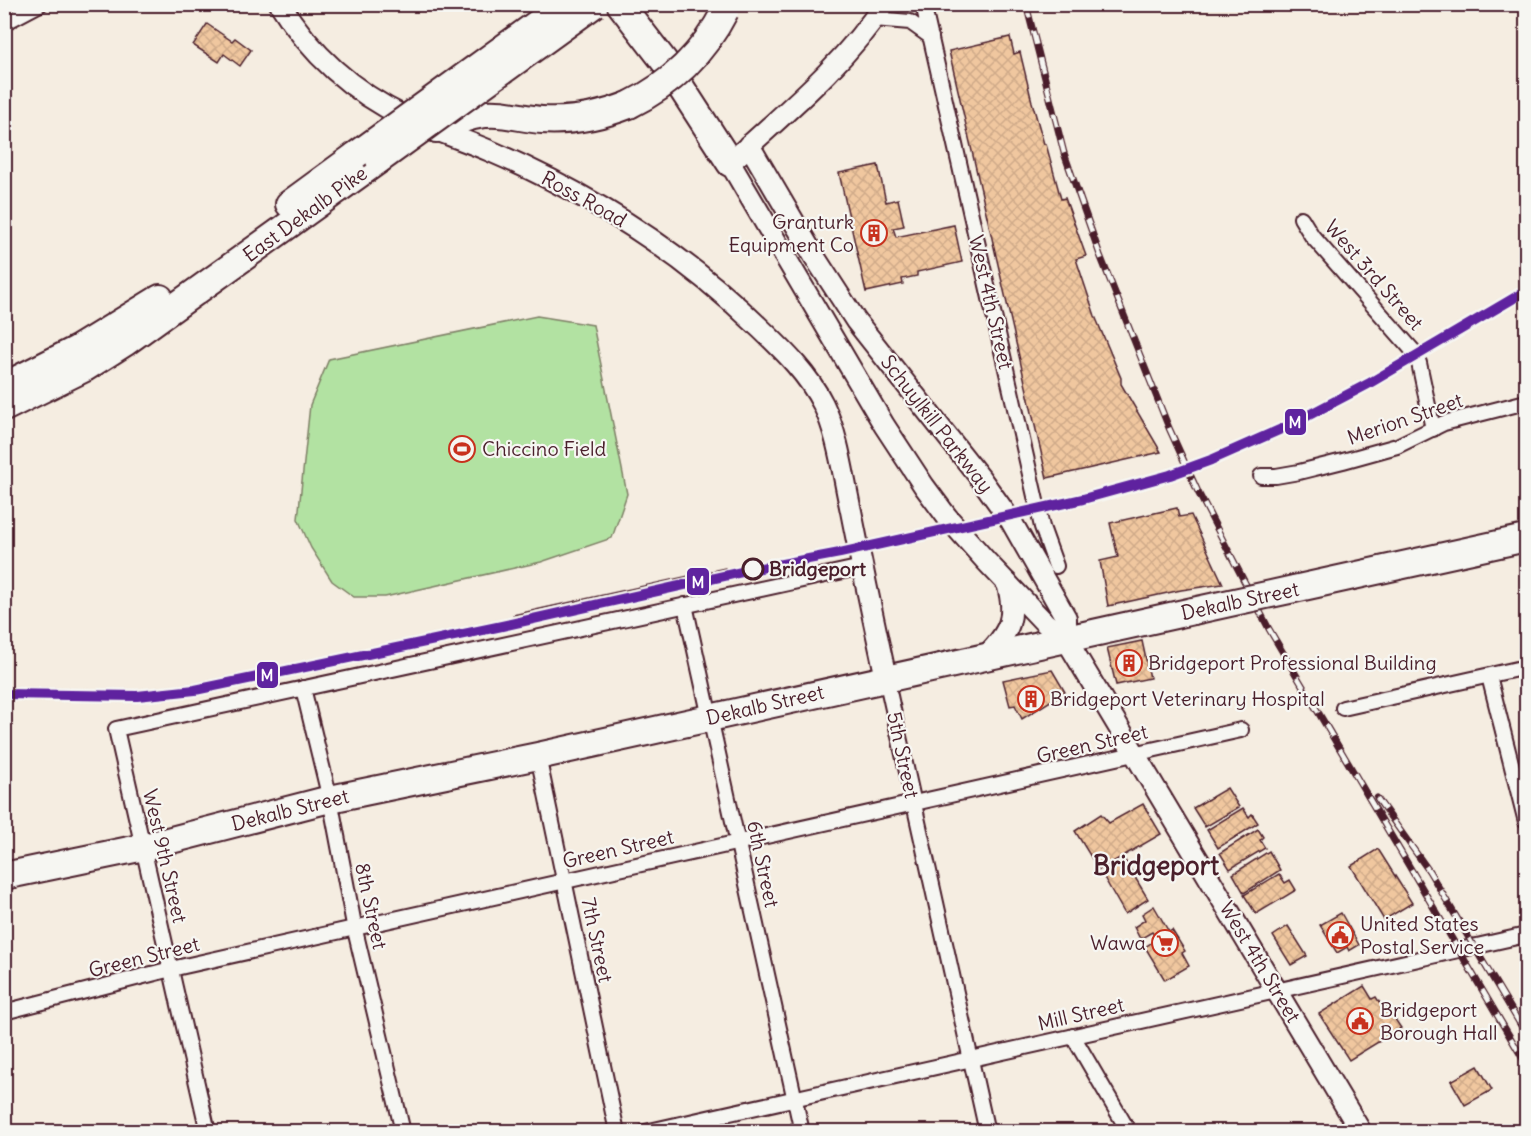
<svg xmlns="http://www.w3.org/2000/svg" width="1531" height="1136" font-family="Delius,sans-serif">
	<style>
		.green { fill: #b2e2a2; stroke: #7e8066; stroke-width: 1.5 }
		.building { fill: url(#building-cross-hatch); stroke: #4a1f2b; stroke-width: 1.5 }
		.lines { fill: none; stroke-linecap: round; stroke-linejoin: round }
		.street-casing { stroke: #4a1f2b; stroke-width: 18 }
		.secondary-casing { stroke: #4a1f2b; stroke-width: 24 }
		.highway-casing { stroke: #4a1f2b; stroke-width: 30 }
		.street { stroke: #f6f6f2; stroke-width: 14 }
		.secondary { stroke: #f6f6f2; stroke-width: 20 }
		.highway { stroke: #f6f6f2; stroke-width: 26 }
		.tram { stroke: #4a1f2b; stroke-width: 1.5 }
		.rail-casing { stroke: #4a1f2b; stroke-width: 7 }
		.rail { stroke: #f6f6f2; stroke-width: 4.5; stroke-dasharray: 14; stroke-linecap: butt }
		.highway-bridge-casing { stroke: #4a1f2b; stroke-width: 30; stroke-linecap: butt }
		.highway-bridge { stroke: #f6f6f2; stroke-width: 26 }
		.rail-1-casing { stroke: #f6f6f2; stroke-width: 15 }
		.rail-1 { stroke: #5f249f; stroke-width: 10 }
		.stop-dot { fill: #f6f6f2; stroke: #4a1f2b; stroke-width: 3 }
		.labels { text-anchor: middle; stroke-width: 4.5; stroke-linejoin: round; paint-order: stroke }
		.street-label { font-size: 20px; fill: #4a1f2b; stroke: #f6f6f2 }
		.poi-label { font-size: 20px; fill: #4a1f2b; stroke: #f6f6f2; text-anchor: start }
		.stop-label { font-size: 20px; font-weight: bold; fill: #4a1f2b; stroke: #f6f6f2; text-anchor: start }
		.district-label { font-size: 26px; font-weight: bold; fill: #4a1f2b; stroke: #f6f6f2 }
		.line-badge { stroke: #f6f6f2; stroke-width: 2 }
		.badge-label { font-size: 16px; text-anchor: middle; font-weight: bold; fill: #fff }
	</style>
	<defs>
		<pattern id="building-cross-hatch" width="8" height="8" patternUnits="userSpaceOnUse" patternTransform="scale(1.5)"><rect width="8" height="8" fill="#f0c79f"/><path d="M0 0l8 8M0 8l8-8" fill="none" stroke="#cfaa89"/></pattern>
	</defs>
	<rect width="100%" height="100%" fill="#f5ede1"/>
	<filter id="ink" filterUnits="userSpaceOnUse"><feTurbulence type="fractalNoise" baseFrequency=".0167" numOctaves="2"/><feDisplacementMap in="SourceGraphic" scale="12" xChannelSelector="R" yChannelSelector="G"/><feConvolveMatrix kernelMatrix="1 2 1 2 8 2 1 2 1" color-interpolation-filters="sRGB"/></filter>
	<g filter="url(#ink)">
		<path class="green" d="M537,316L593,325L627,494L612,538L541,562L385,597H354L332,581L311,548L298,519L310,405L329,359Z"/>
		<g class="building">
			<path d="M207,24L232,41L235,38L251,50L240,66L224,54L219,62L193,45Z"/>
			<path d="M1010,37L1014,54L1020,52L1032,102L1044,144H1046L1061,199L1065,198L1086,256L1076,259L1095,316L1121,378V384L1161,452L1047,478L949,51Z"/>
			<path d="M878,165L886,202L898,199L904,226L893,228L896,237L954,225L962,262L917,272V276L902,279L903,284L866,292L839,173Z"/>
			<path d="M1177,508L1179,517L1191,515L1223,584L1181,590L1108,606L1100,561L1118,557L1110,523Z"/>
			<path d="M1142,641L1150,678L1116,685L1107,648Z"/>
			<path d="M1052,670L1065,692L1022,719L1015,705L1010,706L1003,680Z"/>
			<path d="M1227,788L1239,807L1205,827L1193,808Z"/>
			<path d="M1143,804L1161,834L1099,870L1075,831L1101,814L1109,823Z"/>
			<path d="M1243,808L1249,817L1252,814L1258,823L1218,848L1207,830Z"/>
			<path d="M1258,829L1263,837L1260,840L1265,848L1230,869L1220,853Z"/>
			<path d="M1378,849L1412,903L1384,920L1351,866Z"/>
			<path d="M1269,851L1280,870L1244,893L1233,874Z"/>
			<path d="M1124,859L1148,899L1125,914L1102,874Z"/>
			<path d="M1279,874L1285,883L1290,880L1296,890L1256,914L1244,895Z"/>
			<path d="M1154,906L1169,932L1172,930L1185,951L1182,953L1189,966L1165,980L1145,947L1157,939L1152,932L1140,939L1134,927L1145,920L1142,914Z"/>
			<path d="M1341,913L1359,945L1349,951L1347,947L1337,953L1320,925Z"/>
			<path d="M1288,926L1307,956L1291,965L1273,936Z"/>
			<path d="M1364,986L1372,999L1376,997L1383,1008L1386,1006L1401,1028L1349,1060L1319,1014Z"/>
			<path d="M1478,1066L1492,1090L1465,1105L1451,1081Z"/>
		</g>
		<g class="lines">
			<defs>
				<g id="street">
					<path d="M923,4L1042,527L1056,566"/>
					<path d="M874,19L910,22L931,37"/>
					<path d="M4,23L40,4"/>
					<path d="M1301,218L1312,236L1415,353L1419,363L1433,429"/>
					<path d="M1261,476H1276L1299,472L1343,461L1397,446L1444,423L1526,402"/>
					<path d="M685,605L802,1132"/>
					<path d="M1489,676L1526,822"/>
					<path d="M886,678L987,1132"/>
					<path d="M303,688L330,799L355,930L403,1132"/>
					<path d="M1343,708L1526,667"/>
					<path d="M538,756L617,1132"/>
					<path d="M4,1012L171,969L1241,730"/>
					<path d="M1073,1036L1129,1132"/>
					<path d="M208,1132L116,729L862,567"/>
					<path d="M645,1132L1526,935"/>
				</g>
				<g id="secondary">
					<path d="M280,4C310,53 353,92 405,117C433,130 462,139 490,151C590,194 683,253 761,329C784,351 808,374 823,404C839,437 843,476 851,511C862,567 874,622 886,678"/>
					<path d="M884,4C843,66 784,113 730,163L884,425L924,486L947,517L986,561L1045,623L1066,639L1361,1132"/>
					<path d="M749,145L814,256L856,321L981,479L1011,521L1066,618V639"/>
					<path d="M986,656C1010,632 1017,617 1007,583"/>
				</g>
				<g id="highway">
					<path d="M620,4L664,61L730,163"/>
					<path d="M436,129C452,123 469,115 486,114C505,112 523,119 542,120C572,122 601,116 629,105"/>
					<path d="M289,204L356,155"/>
					<path d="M4,386L77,349L160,298"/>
					<path d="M4,408L85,368L126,342L379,160"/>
					<path d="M1294,589L1526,538"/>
					<path d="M4,876L144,847L330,799L538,756L1193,611"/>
				</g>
			</defs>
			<use href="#street" class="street-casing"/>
			<use href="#secondary" class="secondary-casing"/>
			<use href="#highway" class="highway-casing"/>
			<use href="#street" class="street"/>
			<use href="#secondary" class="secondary"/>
			<use href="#highway" class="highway"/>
			<path class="tram" d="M513,615L725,568"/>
			<defs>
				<g id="rail">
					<path d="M1026,4L1064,153L1100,255L1169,428L1199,494L1269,629L1526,1064"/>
					<path d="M1377,798L1429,871L1526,1034"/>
				</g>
			</defs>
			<use href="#rail" class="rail-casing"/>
			<use href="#rail" class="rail"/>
			<defs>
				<g id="highway-bridge">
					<path d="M629,105C672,84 703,54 725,11"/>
					<path d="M356,155L564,4"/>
					<path d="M379,160L595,4"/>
					<path d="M1193,611L1294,589"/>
				</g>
			</defs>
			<use href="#highway-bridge" class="highway-bridge-casing"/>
			<use href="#highway-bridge" class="highway-bridge"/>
			<defs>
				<path id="rail-1" d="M4,694L137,696L195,690L502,626L755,569L840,553L1083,499L1170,475L1211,460L1286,427L1368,384L1526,291"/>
			</defs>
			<use href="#rail-1" class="rail-1-casing"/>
			<use href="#rail-1" class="rail-1"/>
		</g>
	</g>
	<defs>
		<symbol id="building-ring" viewBox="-11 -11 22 22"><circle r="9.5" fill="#f6f6f2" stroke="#c8321e" stroke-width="1.5"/><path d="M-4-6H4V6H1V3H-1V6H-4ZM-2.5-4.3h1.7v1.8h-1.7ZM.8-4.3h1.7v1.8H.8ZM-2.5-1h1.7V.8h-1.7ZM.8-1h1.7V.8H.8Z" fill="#c8321e"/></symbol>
		<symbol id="stadium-ring" viewBox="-11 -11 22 22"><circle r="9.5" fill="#f6f6f2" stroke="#c8321e" stroke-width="1.5"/><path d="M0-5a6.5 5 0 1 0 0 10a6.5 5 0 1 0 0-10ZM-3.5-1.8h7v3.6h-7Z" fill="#c8321e"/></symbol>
		<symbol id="civic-ring" viewBox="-11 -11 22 22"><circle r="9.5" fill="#f6f6f2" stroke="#c8321e" stroke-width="1.5"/><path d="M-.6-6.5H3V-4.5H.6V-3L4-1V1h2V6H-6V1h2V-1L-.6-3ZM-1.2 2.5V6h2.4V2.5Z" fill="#c8321e"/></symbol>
		<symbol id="supermarket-ring" viewBox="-11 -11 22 22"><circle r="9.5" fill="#f6f6f2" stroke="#c8321e" stroke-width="1.5"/><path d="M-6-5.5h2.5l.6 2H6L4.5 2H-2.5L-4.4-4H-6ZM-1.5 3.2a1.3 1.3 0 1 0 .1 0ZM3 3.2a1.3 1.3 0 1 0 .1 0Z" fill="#c8321e"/></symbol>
	</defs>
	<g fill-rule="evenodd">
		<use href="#building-ring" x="859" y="218" width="30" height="30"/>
		<use href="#stadium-ring" x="447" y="434" width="30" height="30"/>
		<use href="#building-ring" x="1114" y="648" width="30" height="30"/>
		<use href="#building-ring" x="1016" y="684" width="30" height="30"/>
		<use href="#civic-ring" x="1325" y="920" width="30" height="30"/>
		<use href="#supermarket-ring" x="1150" y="928" width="30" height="30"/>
		<use href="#civic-ring" x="1345" y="1006" width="30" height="30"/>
	</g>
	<circle class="stop-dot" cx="753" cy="569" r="10"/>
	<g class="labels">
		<g class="street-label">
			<text transform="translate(584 199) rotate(29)" y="7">Ross Road</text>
			<text transform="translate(305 214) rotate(-36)" y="7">East Dekalb Pike</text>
			<text transform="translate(1374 275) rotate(49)" y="7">West 3rd Street</text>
			<text transform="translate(991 302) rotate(77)" y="7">West 4th Street</text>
			<text transform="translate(1405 419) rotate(-19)" y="7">Merion Street</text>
			<text transform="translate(937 424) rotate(52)" y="7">Schuylkill Parkway</text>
			<text transform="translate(1240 601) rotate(-12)" y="7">Dekalb Street</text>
			<text transform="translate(765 705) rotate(-13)" y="7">Dekalb Street</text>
			<text transform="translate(1092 744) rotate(-13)" y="7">Green Street</text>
			<text transform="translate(903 755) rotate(78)" y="7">5th Street</text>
			<text transform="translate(290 810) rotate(-14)" y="7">Dekalb Street</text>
			<text transform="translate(618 849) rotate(-13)" y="7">Green Street</text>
			<text transform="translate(165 856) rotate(77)" y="7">West 9th Street</text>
			<text transform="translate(763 864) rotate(78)" y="7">6th Street</text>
			<text transform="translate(371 906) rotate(78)" y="7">8th Street</text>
			<text transform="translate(597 940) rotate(78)" y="7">7th Street</text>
			<text transform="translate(144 957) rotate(-14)" y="7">Green Street</text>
			<text transform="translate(1260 962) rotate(59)" y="7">West 4th Street</text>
			<text transform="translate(1081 1014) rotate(-13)" y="7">Mill Street</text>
		</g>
		<g class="poi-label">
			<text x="854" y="229" text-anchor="end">Granturk<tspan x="854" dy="23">Equipment Co</tspan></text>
			<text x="482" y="456">Chiccino Field</text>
			<text x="1148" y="670">Bridgeport Professional Building</text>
			<text x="1050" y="706">Bridgeport Veterinary Hospital</text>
			<text x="1360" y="931">United States<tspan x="1360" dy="23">Postal Service</tspan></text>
			<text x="1146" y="950" text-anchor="end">Wawa</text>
			<text x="1380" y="1017">Bridgeport<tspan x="1380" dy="23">Borough Hall</tspan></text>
		</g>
		<g class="stop-label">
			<text x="769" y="576">Bridgeport</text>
		</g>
		<g class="district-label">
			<text x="1156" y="875">Bridgeport</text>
		</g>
	</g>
	<g class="line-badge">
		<rect x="1284" y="408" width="23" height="28" rx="6" fill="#5f249f"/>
		<rect x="686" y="567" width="24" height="29" rx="6" fill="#5f249f"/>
		<rect x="256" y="661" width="23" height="28" rx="6" fill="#5f249f"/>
	</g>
	<g class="badge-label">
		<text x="1295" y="428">M</text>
		<text x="698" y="588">M</text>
		<text x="267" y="681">M</text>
	</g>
	<rect width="1531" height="1136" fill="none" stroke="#f6f6f2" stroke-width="24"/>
	<rect x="12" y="12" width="1507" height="1112" fill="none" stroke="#4a1f2b" stroke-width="2" filter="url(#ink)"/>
</svg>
